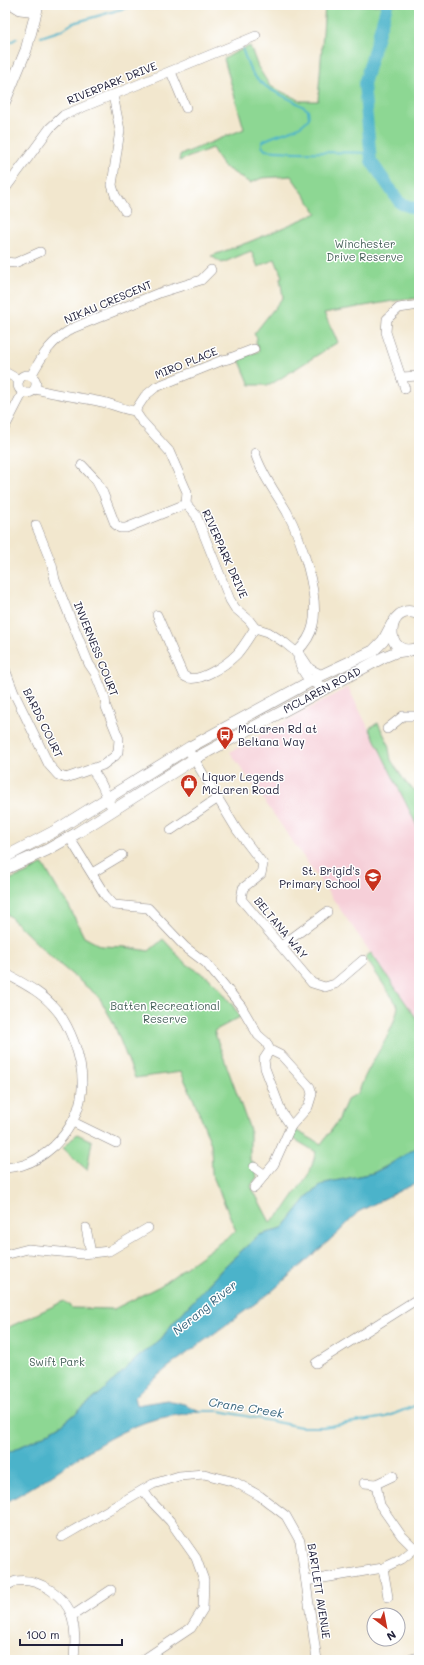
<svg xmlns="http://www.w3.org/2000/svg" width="424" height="1665" font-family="Mali,sans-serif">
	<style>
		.built { fill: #f6cfd8 }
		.green { fill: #8dd793; stroke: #587c67 }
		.water { fill: #4bb3ca; stroke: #366a82 }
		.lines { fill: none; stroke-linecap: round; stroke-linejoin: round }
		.stream { stroke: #4bb3ca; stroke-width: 2 }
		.river { stroke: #4bb3ca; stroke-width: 12 }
		.minor-casing { stroke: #8a8484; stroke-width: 10 }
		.major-casing { stroke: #8a8484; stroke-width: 12 }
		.minor { stroke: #fff; stroke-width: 9 }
		.major { stroke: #fff; stroke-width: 11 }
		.labels { text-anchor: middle; stroke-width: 3; stroke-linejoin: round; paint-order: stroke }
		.street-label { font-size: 11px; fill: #22223b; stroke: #fff }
		.park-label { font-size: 11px; fill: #47615a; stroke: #fff }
		.poi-label { font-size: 11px; fill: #22223b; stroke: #fff; text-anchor: start }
		.water-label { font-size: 12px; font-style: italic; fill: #34637b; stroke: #fff }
	</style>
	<rect width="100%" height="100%" fill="#fff"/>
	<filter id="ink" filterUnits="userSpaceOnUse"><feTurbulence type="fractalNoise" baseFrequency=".025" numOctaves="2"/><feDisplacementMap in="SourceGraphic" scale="8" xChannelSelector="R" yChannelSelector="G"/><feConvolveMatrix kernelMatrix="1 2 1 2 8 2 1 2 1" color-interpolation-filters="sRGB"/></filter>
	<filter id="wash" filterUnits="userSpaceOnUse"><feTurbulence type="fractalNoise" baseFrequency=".012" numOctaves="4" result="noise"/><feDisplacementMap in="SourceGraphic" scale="16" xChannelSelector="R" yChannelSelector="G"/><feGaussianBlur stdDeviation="0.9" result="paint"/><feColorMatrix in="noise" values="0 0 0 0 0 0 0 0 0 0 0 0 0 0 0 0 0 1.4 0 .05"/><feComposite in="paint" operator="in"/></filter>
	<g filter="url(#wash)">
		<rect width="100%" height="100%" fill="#f2e7ce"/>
		<path class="built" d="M348,687L419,830V1022L230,752Z"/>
		<g class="green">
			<path d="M325,5H419V207L402,204L419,211V298L393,301L324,313L338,342L270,385H250L239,359L259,351L256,342L257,338L254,334L283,297L280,278L282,277L275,259L258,267L251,251L222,263L211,256L249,242L317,213L291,176L262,178L250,183L223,166L212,148L179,161L180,155L244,129L224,59L236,52L250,46L258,67L270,86L301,101H318Z"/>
			<path d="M378,723L388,743L391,760L406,783L419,794V830L369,728Z"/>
			<path d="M43,864L58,890L66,900L84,937L101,946L125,947L149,951L163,939L185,963L209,978L219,988L233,1006L240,1017L214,1031L250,1130V1161L253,1162L257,1177L251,1186L270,1222L283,1211L310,1172L316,1152L289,1136L293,1129L321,1144L338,1121L347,1100L359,1092C368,1061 393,1038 398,1006L365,957L371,953L419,1022V1146L387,1166L373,1173L325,1183L310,1194L282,1229L259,1235L227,1264L173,1323L161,1339L137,1358L102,1392L64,1423L37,1439L5,1454V1329L64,1301L72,1308L114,1309L160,1286L236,1231L212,1174L211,1144L196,1105L181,1072L135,1078L113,1022L99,997L52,958L5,912V881L25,874Z"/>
			<path d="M77,1134L92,1141L87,1170L63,1148Z"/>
		</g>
		<path class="water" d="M419,1146V1181L358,1212L340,1231L271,1292L171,1365L144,1387L134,1397L136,1405L167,1400L184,1404L200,1411C182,1415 163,1416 146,1422C111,1434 81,1456 50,1476C35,1486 20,1494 5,1503V1454L37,1439L64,1423L102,1392L137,1358L161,1339L173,1323L227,1264L259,1235L282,1229L310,1194L325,1183L373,1173L387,1166Z"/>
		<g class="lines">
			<g class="stream">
				<path d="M41,37L62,30L73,23L136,5"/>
				<path d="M5,46L17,38"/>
				<path d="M242,48C245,56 248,67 253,74C267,93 290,96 308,110L309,118C298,133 277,132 262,142V146L265,150C300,154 335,151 370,153"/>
				<path d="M199,1411H220L301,1427H323L386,1417L419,1404"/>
			</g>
			<path class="river" d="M387,5L364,84L371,161L400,203L419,210"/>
		</g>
	</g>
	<g filter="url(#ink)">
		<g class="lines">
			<defs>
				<g id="minor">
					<path d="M12,5L20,10L37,12"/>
					<path d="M171,72L186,108"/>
					<path d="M113,95L120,130L112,185L115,195L125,211"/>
					<path d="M5,189L50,128L64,115L256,36"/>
					<path d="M5,262L15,263L40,252"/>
					<path d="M5,372L19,380"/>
					<circle cx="27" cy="384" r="9"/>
					<path d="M31,376C43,354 51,341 73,328L159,293L201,280L211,270"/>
					<path d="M401,377L419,376"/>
					<path d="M35,389C57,395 79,397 102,402C113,404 123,410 135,411L141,420L169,451L187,492L186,504L196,515L230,600L235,608L249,620L255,628L268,632L285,643L302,657L310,669L322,675"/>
					<path d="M405,389L386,332L387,319L399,308L419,305"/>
					<path d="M135,411L145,396L156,387L223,360L228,359L254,349"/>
					<path d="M5,427L23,392"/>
					<path d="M255,453C262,475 276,493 287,512C301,538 320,596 313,625C311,636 304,645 296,653"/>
					<path d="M82,465L96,480L103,493L115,524L120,528H126L186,504"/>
					<path d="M157,615L183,675C195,687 227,664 237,654C244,646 249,637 255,628"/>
					<path d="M298,658C302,673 310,686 327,687"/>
					<path d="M5,669L14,693L49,765L58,775L66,778L103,765L115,756L118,752L119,739L106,707L105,698L95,673L89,664L55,580L52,565L36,525"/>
					<path d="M387,729L403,716H419"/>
					<path d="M191,754L237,830L263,864L261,874L243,888L241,899L312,983L325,987L335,984L363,960"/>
					<path d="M91,769C103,781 105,796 113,810"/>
					<path d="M171,830L218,798"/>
					<path d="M69,837L105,895L114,905L148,908L185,947L206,963L241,1006L258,1035L266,1042L270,1050"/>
					<path d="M92,873L122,855"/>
					<path d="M281,946L327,912"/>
					<path d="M5,973C22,983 40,991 53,1006C63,1016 69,1029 74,1042C89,1082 84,1116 54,1146C45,1154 34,1162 23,1165C17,1167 11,1167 5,1168"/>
					<path d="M270,1050L282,1056L310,1087L312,1094L308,1107L291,1126L282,1113L265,1068L264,1059Z"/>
					<path d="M73,1122L116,1143"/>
					<path d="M254,1167L265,1175"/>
					<path d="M254,1188L274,1164L291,1126"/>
					<path d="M86,1228L91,1253"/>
					<path d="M5,1255L28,1249L82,1254L109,1251L148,1228"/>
					<path d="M316,1363L419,1298"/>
					<path d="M393,1476L376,1484L380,1505L401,1535L415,1549"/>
					<path d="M364,1483L376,1484"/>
					<path d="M62,1537L153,1484L179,1476L204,1474L235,1482L260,1496L286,1516L300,1541L317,1660"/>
					<path d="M383,1568L388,1597"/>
					<path d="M306,1581L383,1568L402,1559L419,1545"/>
					<path d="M5,1586C9,1585 13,1582 16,1581C38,1577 66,1596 72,1617C76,1632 75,1645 74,1660"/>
					<path d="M72,1616L111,1590"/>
					<path d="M143,1660L191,1628L203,1609L204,1580L196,1558L170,1521L150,1500L143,1490"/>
				</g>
				<g id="major">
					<path d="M5,101L26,50L38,5"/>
					<path d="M419,614C385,599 381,662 419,648"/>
					<path d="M5,857L53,832L190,747L322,675L373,651L383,641L392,624"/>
					<path d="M5,869L47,850L77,833L194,759L384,657L396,652L410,650"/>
					<path d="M411,1660L419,1658"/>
				</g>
			</defs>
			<use href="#minor" class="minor-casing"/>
			<use href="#major" class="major-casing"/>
			<use href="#minor" class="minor"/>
			<use href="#major" class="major"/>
		</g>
	</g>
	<defs>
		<symbol id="bus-pin" viewBox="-11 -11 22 30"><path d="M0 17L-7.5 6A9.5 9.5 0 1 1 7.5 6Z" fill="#c8321e" stroke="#fff"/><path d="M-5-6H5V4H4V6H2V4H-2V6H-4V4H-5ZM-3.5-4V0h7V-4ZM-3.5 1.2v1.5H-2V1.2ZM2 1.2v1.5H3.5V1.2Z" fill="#fff"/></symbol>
		<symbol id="shop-pin" viewBox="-11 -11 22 30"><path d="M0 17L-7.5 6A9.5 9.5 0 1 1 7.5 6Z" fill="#c8321e" stroke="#fff"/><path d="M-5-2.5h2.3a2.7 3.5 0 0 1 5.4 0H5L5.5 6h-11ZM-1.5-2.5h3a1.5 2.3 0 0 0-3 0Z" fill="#fff"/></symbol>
		<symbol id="school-pin" viewBox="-11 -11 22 30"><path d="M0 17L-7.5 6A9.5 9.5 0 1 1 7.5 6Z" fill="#c8321e" stroke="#fff"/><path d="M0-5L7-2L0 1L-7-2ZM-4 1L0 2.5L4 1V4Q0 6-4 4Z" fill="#fff"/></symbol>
	</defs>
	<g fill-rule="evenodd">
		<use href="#bus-pin" x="215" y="725" width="20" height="27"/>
		<use href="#shop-pin" x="179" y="773" width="20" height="27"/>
		<use href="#school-pin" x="363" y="867" width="20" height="27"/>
	</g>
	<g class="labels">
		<g class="street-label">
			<text transform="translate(112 83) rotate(-22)" y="4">RIVERPARK DRIVE</text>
			<text transform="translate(108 302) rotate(-23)" y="4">NIKAU CRESCENT</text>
			<text transform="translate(186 363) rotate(-22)" y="4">MIRO PLACE</text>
			<text transform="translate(225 554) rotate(66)" y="4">RIVERPARK DRIVE</text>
			<text transform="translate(96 649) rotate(68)" y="4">INVERNESS COURT</text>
			<text transform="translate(322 690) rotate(-28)" y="4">MCLAREN ROAD</text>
			<text transform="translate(43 723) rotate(64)" y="4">BARDS COURT</text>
			<text transform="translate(281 928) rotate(50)" y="4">BELTANA WAY</text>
			<text transform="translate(319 1591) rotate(81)" y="4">BARTLETT AVENUE</text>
		</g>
		<g class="park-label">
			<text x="365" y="248">Winchester<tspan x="365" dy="13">Drive Reserve</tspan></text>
			<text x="165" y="1010">Batten Recreational<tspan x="165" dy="13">Reserve</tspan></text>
			<text x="57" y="1366">Swift Park</text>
		</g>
		<g class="poi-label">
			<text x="238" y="733">McLaren Rd at<tspan x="238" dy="13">Beltana Way</tspan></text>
			<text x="202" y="781">Liquor Legends<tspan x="202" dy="13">McLaren Road</tspan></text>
			<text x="360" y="875" text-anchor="end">St. Brigid's<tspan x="360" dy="13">Primary School</tspan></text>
		</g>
		<g class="water-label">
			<text transform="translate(205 1308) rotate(-39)" y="4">Nerang River</text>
			<text transform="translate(246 1408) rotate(9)" y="4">Crane Creek</text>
		</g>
	</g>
	<rect width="424" height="1665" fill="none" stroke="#fff" stroke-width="20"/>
	<g transform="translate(386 1627) rotate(148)"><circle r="19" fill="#ffffff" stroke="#a7a7b1"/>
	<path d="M0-3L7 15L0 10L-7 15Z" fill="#c8321e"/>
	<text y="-6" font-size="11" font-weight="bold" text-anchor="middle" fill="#22223b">N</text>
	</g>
	<path d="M20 1639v6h102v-6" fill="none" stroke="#22223b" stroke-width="2"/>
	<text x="26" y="1639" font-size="12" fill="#22223b" stroke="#ffffff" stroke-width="3" paint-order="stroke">100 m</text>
</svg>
